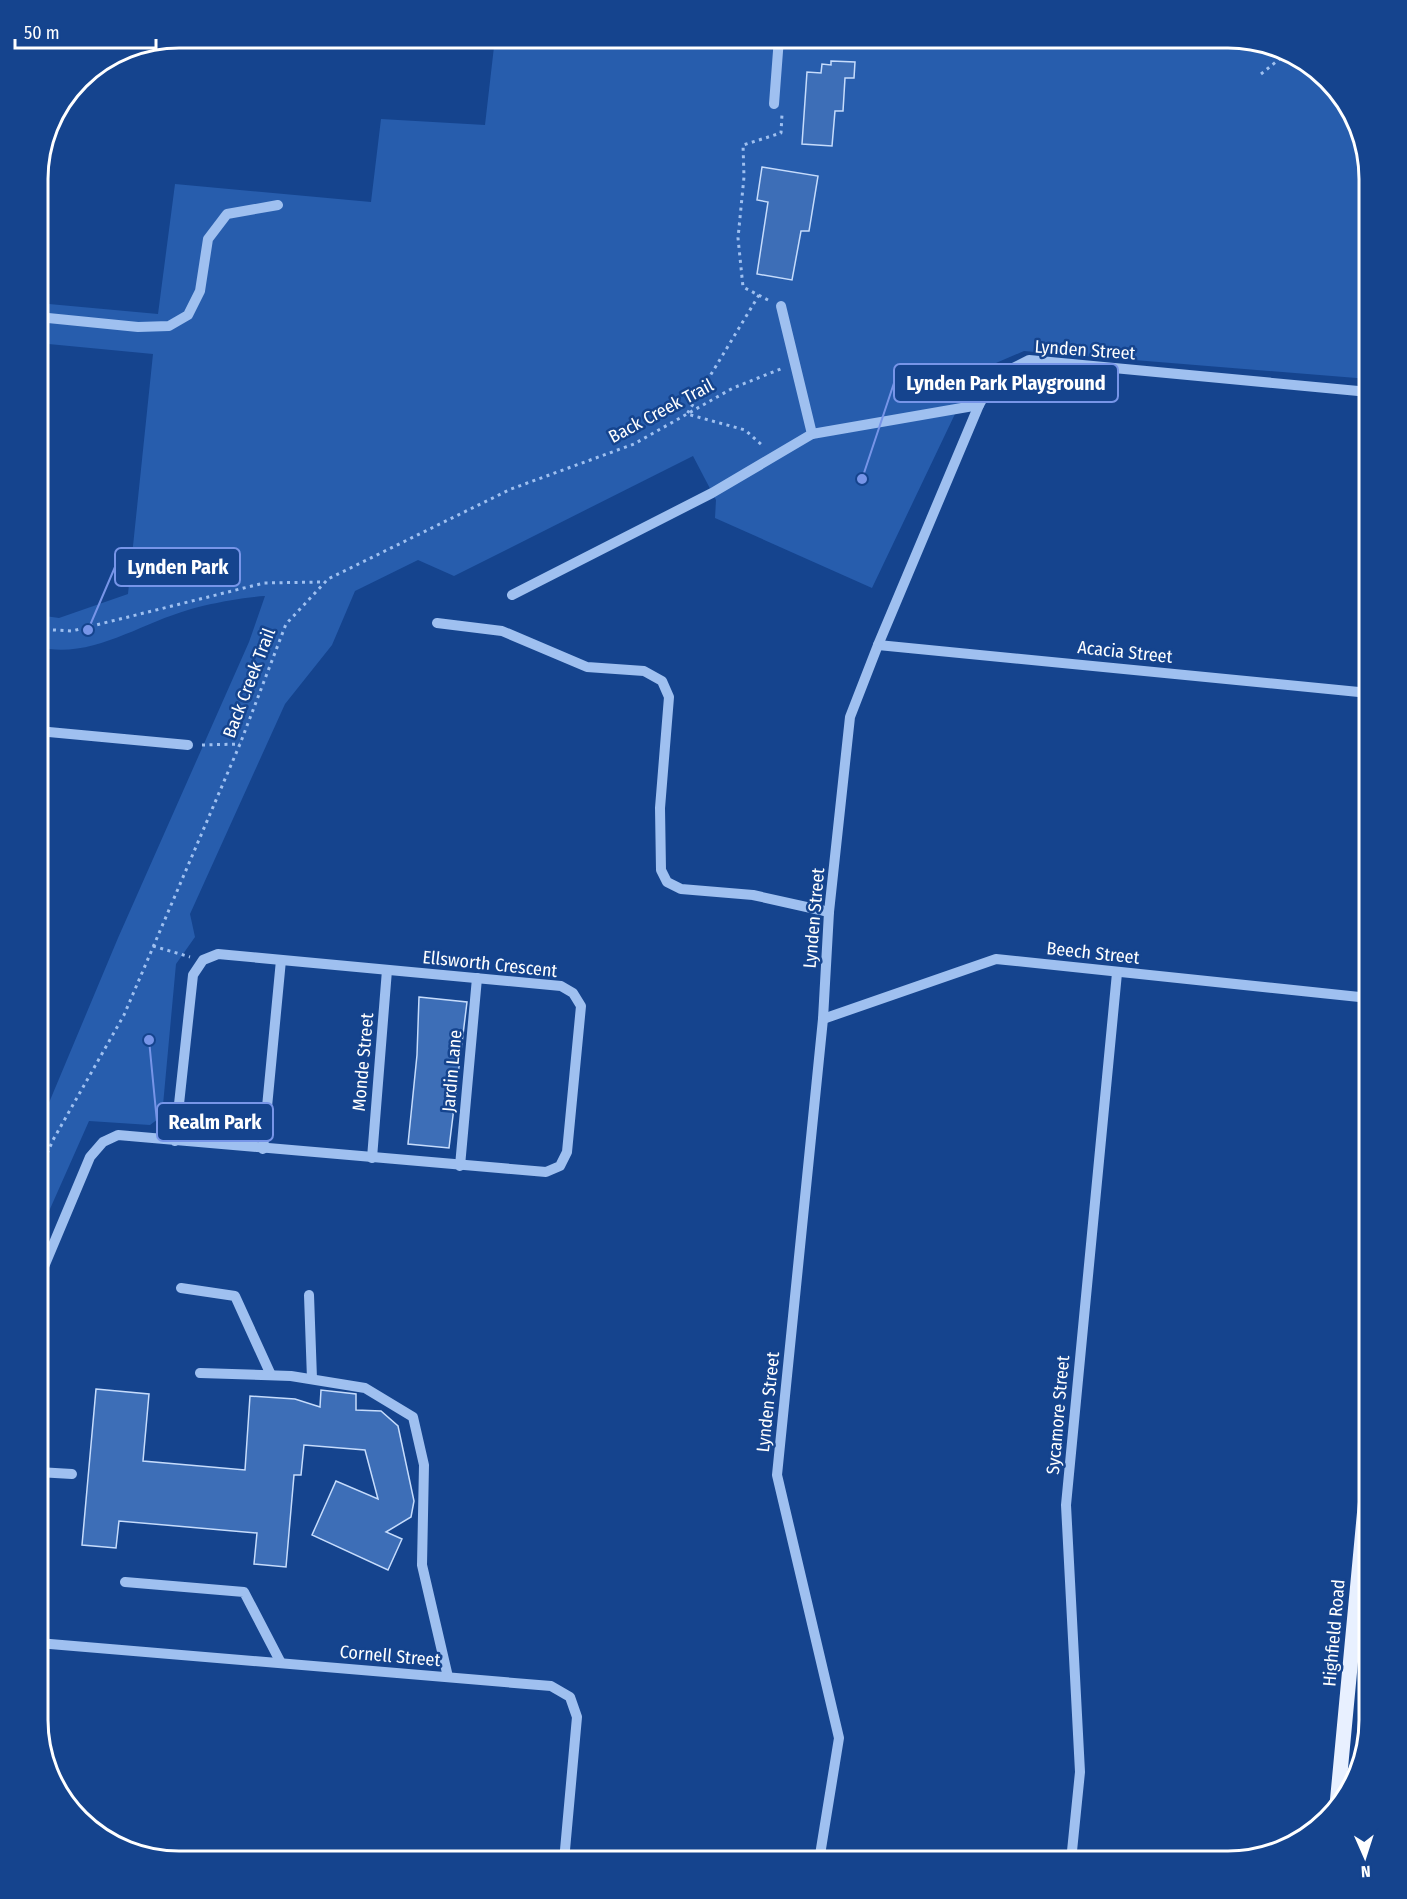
<svg xmlns="http://www.w3.org/2000/svg" width="1407" height="1899" font-family="'Fira Sans Condensed',sans-serif">
	<style>
		.green { fill: #275dad }
		.building { fill: #3d6eb7; stroke: #c6dcfc; stroke-width: 1.5 }
		.lines { fill: none; stroke-linecap: round; stroke-linejoin: round }
		.path { stroke: #9fc0f0; stroke-width: 3; stroke-dasharray: 3 4.5; stroke-linecap: butt }
		.minor { stroke: #9fc0f0; stroke-width: 10 }
		.major { stroke: #e8f0ff; stroke-width: 15 }
		.labels { text-anchor: middle; stroke-width: 5; stroke-linejoin: round; paint-order: stroke }
		.street-label { font-size: 18px; fill: #fff; stroke: #15448e }
		.rim { fill: none; stroke: #fff; stroke-width: 3 }
		.leader { fill: none; stroke: #7795e8; stroke-width: 2 }
		.callout-dot { fill: #7795e8; stroke: #15448e; stroke-width: 2 }
		.callout { fill: #15448e; stroke: #7795e8; stroke-width: 2 }
		.callout-label { font-size: 20px; text-anchor: middle; font-weight: bold; fill: #fff }
	</style>
	<rect width="100%" height="100%" fill="#15448e"/>
	<path class="green" d="M495,38H1237L1299,57L1346,101L1369,179V379L1024,351L975,372L872,588L715,518L716,500L693,456L454,576L418,560L355,591L332,645L285,704L190,914L195,937L176,964L162,1116L150,1125L89,1121L38,1236V1129L118,938L249,642L265,596C245,597 207,604 188,610C139,624 90,660 38,647V615L59,618L128,594L153,354L38,343V303L158,314L175,184L371,202L381,119L485,125Z"/>
	<g class="building">
		<path d="M831,61L855,62L854,78H845L843,111H835L832,146L802,144L807,72L821,73L822,64L831,65Z"/>
		<path d="M762,167L818,176L809,231H801L792,280L757,274L768,202L757,200Z"/>
		<path d="M419,997L467,1002L449,1148L408,1144L417,1055Z"/>
		<path d="M96,1389L149,1394L143,1461L245,1470L250,1396L295,1399L320,1407L321,1390L356,1394V1410L381,1411L398,1426L414,1501L411,1517L386,1532L402,1539L388,1570L312,1535L336,1481L378,1499L365,1450L304,1445L301,1475H294L286,1567L254,1564L257,1533L119,1521L116,1548L82,1545Z"/>
	</g>
	<g class="lines">
		<g class="path">
			<path d="M1261,74L1287,53"/>
			<path d="M759,295L687,414L745,430L763,446"/>
			<path d="M768,300L743,287L738,238L744,177L743,145L781,133L782,114"/>
			<path d="M38,629L72,631L264,583L324,582"/>
			<path d="M202,745L240,744"/>
			<path d="M153,946L190,957"/>
			<path d="M38,1174L53,1140L124,1015L240,744L286,624L328,579L511,489L634,444L733,388L783,368"/>
		</g>
		<g class="minor">
			<path d="M774,104L779,38"/>
			<path d="M781,306L812,434L979,405"/>
			<path d="M38,317L138,327L169,326L188,315L200,291L208,239L227,214L278,205"/>
			<path d="M512,595L712,493L812,434"/>
			<path d="M437,623L502,631L587,667L644,671L662,681L669,697L660,808L661,870L667,882L681,889L753,895L829,912"/>
			<path d="M878,645L1369,693"/>
			<path d="M38,731L188,745"/>
			<path d="M823,1019L996,959L1369,998"/>
			<path d="M263,1149L281,960"/>
			<path d="M372,1158L387,970"/>
			<path d="M460,1166L477,978"/>
			<path d="M38,1281L90,1157L103,1142L118,1135L546,1172L560,1166L567,1152L581,1006L573,993L561,986L218,954L203,960L193,975L175,1141"/>
			<path d="M181,1288L235,1296L271,1375"/>
			<path d="M309,1295L312,1379"/>
			<path d="M200,1373L291,1376L365,1388L413,1417L424,1465L422,1565L448,1677"/>
			<path d="M38,1472L72,1474"/>
			<path d="M125,1582L244,1592L281,1663"/>
			<path d="M38,1643L551,1686L570,1697L577,1717L564,1861"/>
			<path d="M819,1861L839,1738L777,1475L823,1019L829,912L850,717L878,645L979,405L995,377L1029,360L1369,392"/>
			<path d="M1071,1861L1080,1772L1066,1505L1117,973"/>
		</g>
		<path class="major" d="M1337,1805L1369,1465"/>
	</g>
	<g class="labels">
		<g class="street-label">
			<text transform="translate(1085 350) rotate(4)" y="6">Lynden Street</text>
			<text transform="translate(661 411) rotate(-28)" y="6">Back Creek Trail</text>
			<text transform="translate(1125 652) rotate(6)" y="6">Acacia Street</text>
			<text transform="translate(249 683) rotate(-69)" y="6">Back Creek Trail</text>
			<text transform="translate(814 918) rotate(-85)" y="6">Lynden Street</text>
			<text transform="translate(1093 953) rotate(6)" y="6">Beech Street</text>
			<text transform="translate(490 964) rotate(6)" y="6">Ellsworth Crescent</text>
			<text transform="translate(363 1062) rotate(-85)" y="6">Monde Street</text>
			<text transform="translate(452 1071) rotate(-85)" y="6">Jardin Lane</text>
			<text transform="translate(768 1402) rotate(-84)" y="6">Lynden Street</text>
			<text transform="translate(1058 1415) rotate(-85)" y="6">Sycamore Street</text>
			<text transform="translate(1334 1633) rotate(-85)" y="6">Highfield Road</text>
			<text transform="translate(390 1656) rotate(5)" y="6">Cornell Street</text>
		</g>
	</g>
	<path d="M0 0H1407V1899H0ZM179 48H1228A131 131 0 0 1 1359 179V1720A131 131 0 0 1 1228 1851H179A131 131 0 0 1 48 1720V179A131 131 0 0 1 179 48Z" fill="#15448e" fill-rule="evenodd"/>
	<path class="rim" d="M179 48H1228A131 131 0 0 1 1359 179V1720A131 131 0 0 1 1228 1851H179A131 131 0 0 1 48 1720V179A131 131 0 0 1 179 48Z"/>
	<path class="leader" d="M862 479L894 383M88 630L115 567M149 1040L157 1122"/>
	<g class="callout-dot">
		<circle cx="862" cy="479" r="6"/>
		<circle cx="88" cy="630" r="6"/>
		<circle cx="149" cy="1040" r="6"/>
	</g>
	<g class="callout">
		<rect x="894" y="364" width="224" height="38" rx="6"/>
		<rect x="115" y="548" width="125" height="38" rx="6"/>
		<rect x="157" y="1103" width="116" height="38" rx="6"/>
	</g>
	<g class="callout-label">
		<text x="1006" y="390">Lynden Park Playground</text>
		<text x="178" y="574">Lynden Park</text>
		<text x="215" y="1129">Realm Park</text>
	</g>
	<g transform="translate(1365 1857) rotate(177)" stroke="#15448e" stroke-width="4.5" paint-order="stroke">
	<path d="M0-4.5L10 22L0 15L-10 22Z" fill="#ffffff"/>
	<text y="-9" font-size="16" font-weight="bold" text-anchor="middle" fill="#ffffff">N</text>
	</g>
	<path d="M15 39v9h141v-9" fill="none" stroke="#ffffff" stroke-width="3"/>
	<text x="24" y="39" font-size="18" fill="#ffffff" stroke="#15448e" stroke-width="4.5" paint-order="stroke">50 m</text>
</svg>
